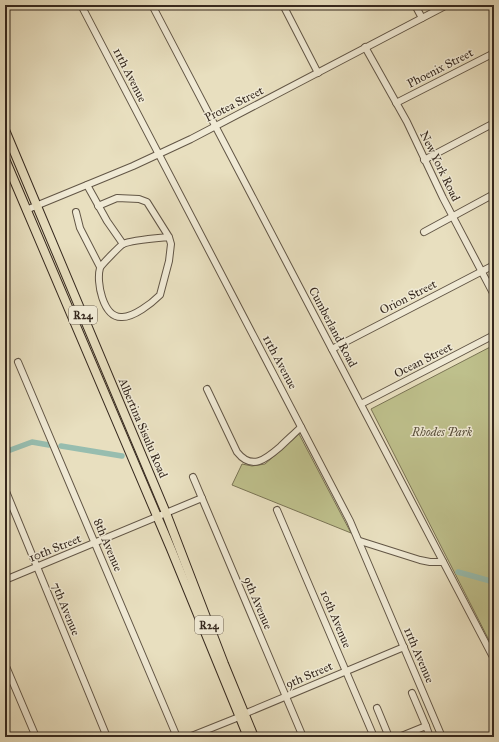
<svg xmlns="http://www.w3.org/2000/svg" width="499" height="742" font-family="'IM FELL Great Primer',serif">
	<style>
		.green { fill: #bec08c; stroke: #7a7455 }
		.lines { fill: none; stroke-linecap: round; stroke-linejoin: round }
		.canal { stroke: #97bdaf; stroke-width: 5.5 }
		.minor-casing { stroke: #625646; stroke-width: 8 }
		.major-casing { stroke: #35281e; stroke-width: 10 }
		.minor { stroke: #f0ead5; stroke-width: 6 }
		.major { stroke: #e8dfbf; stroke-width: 8 }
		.labels { text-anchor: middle; stroke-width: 3; stroke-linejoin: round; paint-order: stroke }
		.shield { fill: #f0ead5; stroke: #6d6255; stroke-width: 1 }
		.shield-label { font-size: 11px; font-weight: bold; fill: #35281e }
		.street-label { font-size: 12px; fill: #35281e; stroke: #f0ead5 }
		.park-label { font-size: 12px; font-style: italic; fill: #574e3a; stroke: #f0ead5 }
	</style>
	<rect width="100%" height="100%" fill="#e8dfbf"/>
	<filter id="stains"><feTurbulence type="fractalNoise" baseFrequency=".005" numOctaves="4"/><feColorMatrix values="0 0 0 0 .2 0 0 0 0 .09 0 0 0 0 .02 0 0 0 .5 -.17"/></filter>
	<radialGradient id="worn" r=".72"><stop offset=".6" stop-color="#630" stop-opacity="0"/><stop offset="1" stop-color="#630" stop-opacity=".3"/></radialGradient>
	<g class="green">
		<path d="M494,345V650L371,409Z"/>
		<path d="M299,434L351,533L232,485L242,464L252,466L265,464Z"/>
	</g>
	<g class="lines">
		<g class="canal">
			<path d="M61,446L122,456"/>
			<path d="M5,452L32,442L49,445"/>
			<path d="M458,572L494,582"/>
		</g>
		<defs>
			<g id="minor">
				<path d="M81,5L350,521L442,737"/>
				<path d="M152,5L494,659"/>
				<path d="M283,5L318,73"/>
				<path d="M415,5L422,18"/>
				<path d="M365,47L407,122L443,198L494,295"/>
				<path d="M396,103L494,53"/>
				<path d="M424,160L494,123"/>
				<path d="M87,185L107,221L123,244"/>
				<path d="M98,206L117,198L139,199L147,202L169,237L171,244L169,261L160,295C152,303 133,318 121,317C103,317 96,282 100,268C101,265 120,246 123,244C131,240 159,238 169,237"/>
				<path d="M26,210L133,166L191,139L447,5"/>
				<path d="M76,212L80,228L100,267"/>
				<path d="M424,232L494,194"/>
				<path d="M332,349L494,265"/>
				<path d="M18,362L177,737"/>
				<path d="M207,389L237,452C252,471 266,459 280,447C287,440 294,434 301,427"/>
				<path d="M361,404L494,335"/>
				<path d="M193,477L303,737"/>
				<path d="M5,489L107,737"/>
				<path d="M277,510L374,737"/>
				<path d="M360,541L420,560L430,562H443"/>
				<path d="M5,580L202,498"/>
				<path d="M5,664L36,737"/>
				<path d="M412,693L426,726"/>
				<path d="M377,708L389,737"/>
				<path d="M244,714L404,647"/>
				<path d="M189,737L239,717"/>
				<path d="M399,737L426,726L430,737"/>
			</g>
			<g id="major">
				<path d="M5,130L166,513L224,664L254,737"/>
				<path d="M5,159L171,549L248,737"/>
			</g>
		</defs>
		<use href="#minor" class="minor-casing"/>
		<use href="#major" class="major-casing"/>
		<use href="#minor" class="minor"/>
		<use href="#major" class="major"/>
	</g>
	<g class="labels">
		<g class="shield">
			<rect x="69" y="306" width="28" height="18" rx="3"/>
			<rect x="195" y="616" width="28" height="18" rx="3"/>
		</g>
		<g class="shield-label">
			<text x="83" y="319">R24</text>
			<text x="209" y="629">R24</text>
		</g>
		<g class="street-label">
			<text transform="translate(440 68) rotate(-27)" y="4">Phoenix Street</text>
			<text transform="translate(130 75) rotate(63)" y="4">11th Avenue</text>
			<text transform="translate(234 104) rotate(-27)" y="4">Protea Street</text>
			<text transform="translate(440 166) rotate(64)" y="4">New York Road</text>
			<text transform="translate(408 297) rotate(-27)" y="4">Orion Street</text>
			<text transform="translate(333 327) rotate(62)" y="4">Cumberland Road</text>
			<text transform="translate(423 360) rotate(-27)" y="4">Ocean Street</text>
			<text transform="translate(280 362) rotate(62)" y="4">11th Avenue</text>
			<text transform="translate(143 428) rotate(67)" y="4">Albertina Sisulu Road</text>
			<text transform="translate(108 545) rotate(67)" y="4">8th Avenue</text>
			<text transform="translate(55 548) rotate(-22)" y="4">10th Street</text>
			<text transform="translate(258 603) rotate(67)" y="4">9th Avenue</text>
			<text transform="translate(66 609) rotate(68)" y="4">7th Avenue</text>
			<text transform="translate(336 619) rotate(67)" y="4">10th Avenue</text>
			<text transform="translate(419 655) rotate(67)" y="4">11th Avenue</text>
			<text transform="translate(309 675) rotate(-23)" y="4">9th Street</text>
		</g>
		<g class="park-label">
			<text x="442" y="436">Rhodes Park</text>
		</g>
	</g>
	<rect width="499" height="742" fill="none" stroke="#e8dfbf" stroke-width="20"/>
	<rect x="6" y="6" width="487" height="730" fill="none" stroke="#35281e" stroke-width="2"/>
	<rect x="10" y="10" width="479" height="722" fill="none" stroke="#35281e"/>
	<rect width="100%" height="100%" filter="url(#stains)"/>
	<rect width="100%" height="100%" fill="url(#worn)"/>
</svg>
